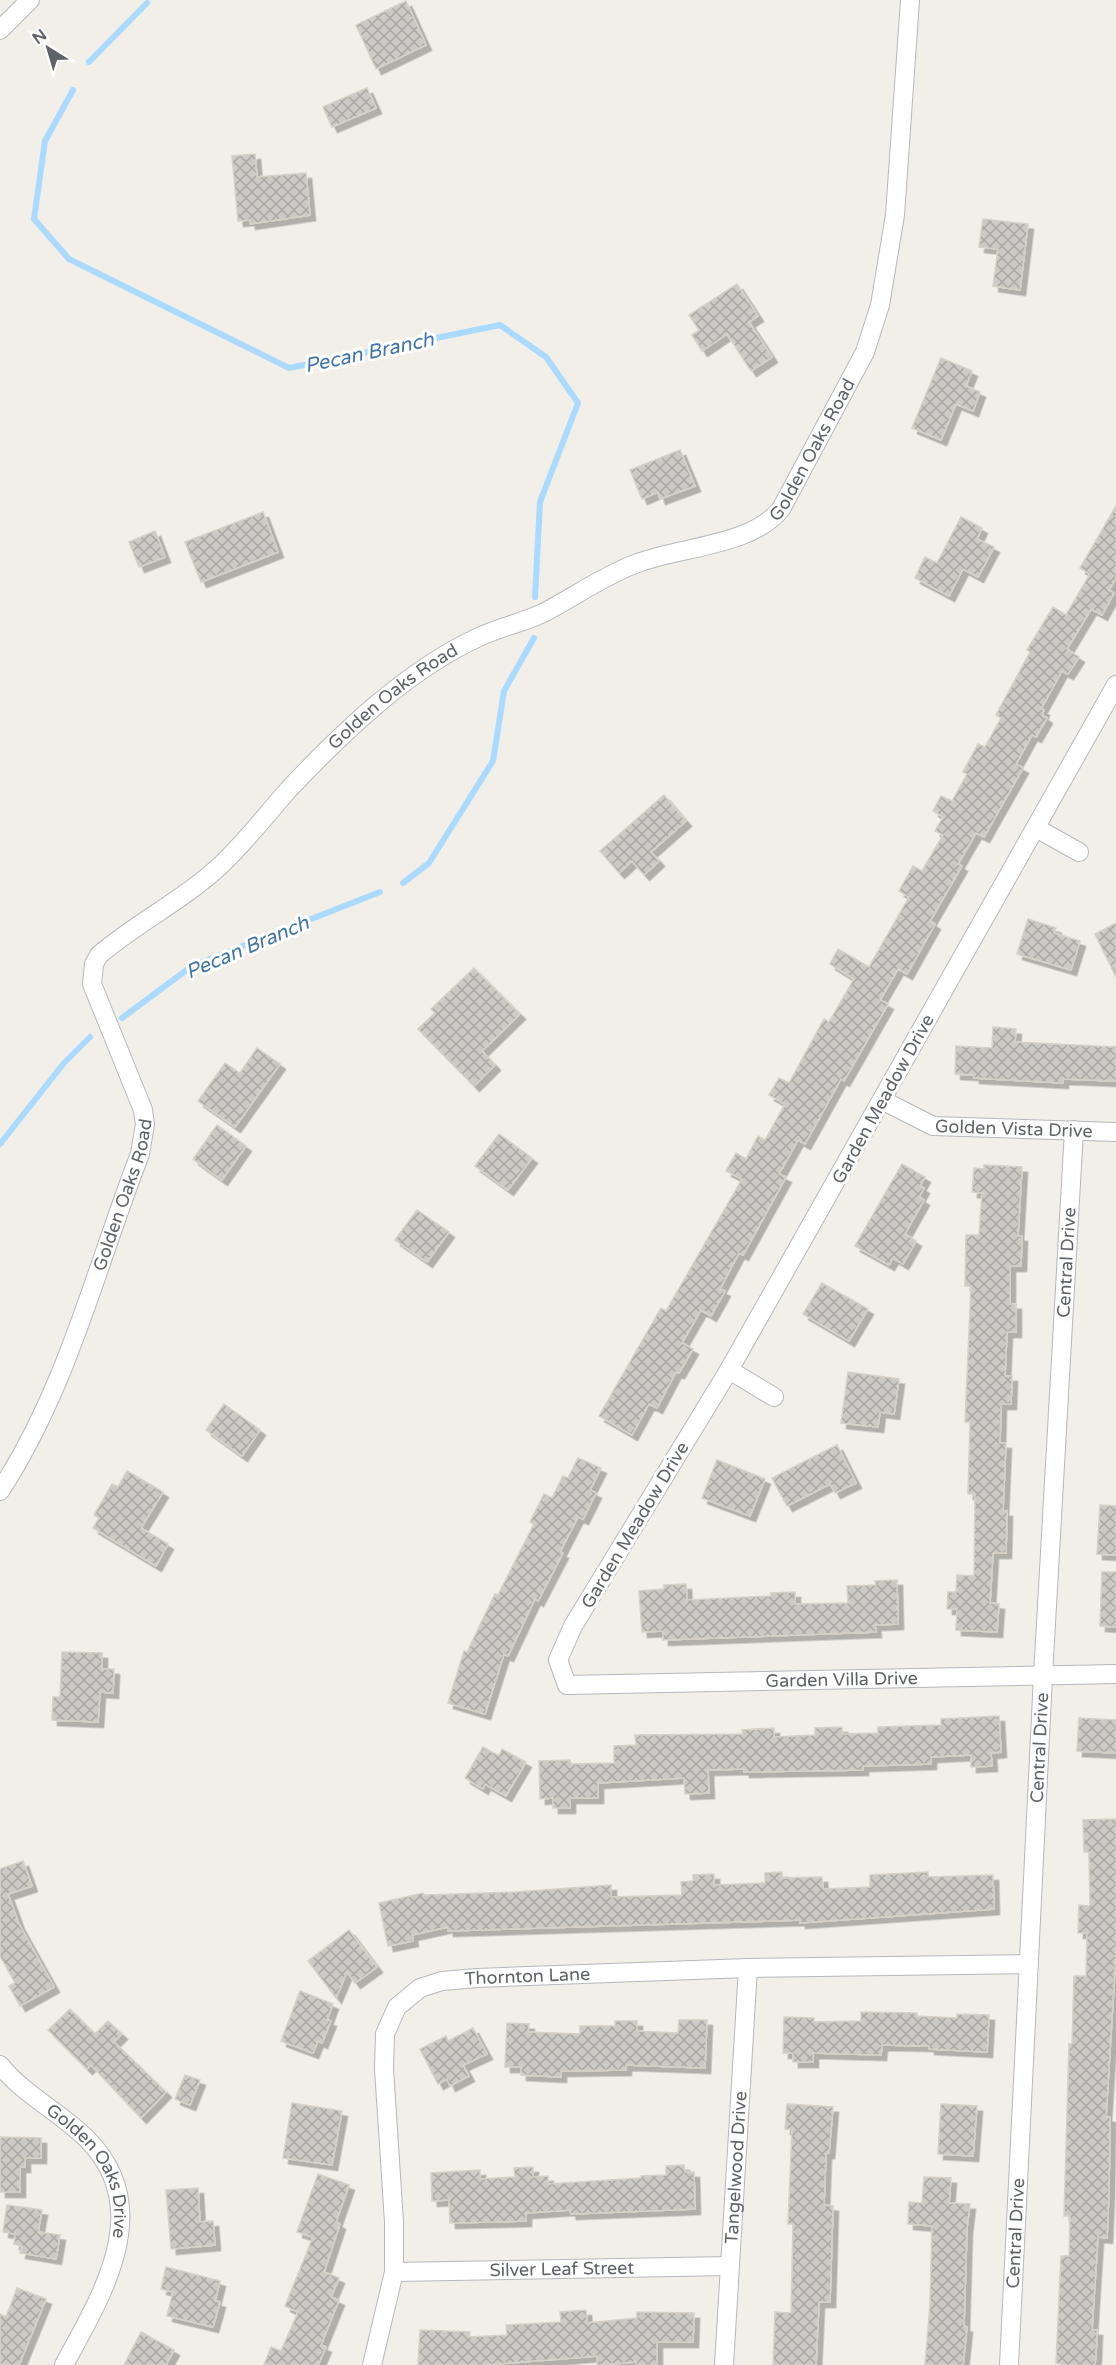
<svg xmlns="http://www.w3.org/2000/svg" width="1116" height="2365" font-family="'Varela Round',sans-serif">
	<style>
		.lines { fill: none; stroke-linecap: round; stroke-linejoin: round }
		.stream { stroke: #aadaff; stroke-width: 6 }
		.building { fill: url(#building-cross-hatch); stroke: #d6d1c6; stroke-width: 1.5; filter: url(#shadow) }
		.minor-casing { stroke: #b5b8bc; stroke-width: 20 }
		.minor { stroke: #fff; stroke-width: 18 }
		.labels { text-anchor: middle; stroke-width: 6; stroke-linejoin: round; paint-order: stroke }
		.street-label { font-size: 18px; fill: #5f6368; stroke: #fff }
		.water-label { font-size: 20px; font-style: italic; fill: #4174aa; stroke: #fff }
	</style>
	<defs>
		<pattern id="building-cross-hatch" width="8" height="8" patternUnits="userSpaceOnUse" patternTransform="scale(1.5)"><rect width="8" height="8" fill="#cccac5"/><path d="M0 0l8 8M0 8l8-8" fill="none" stroke="#a9a8a4"/></pattern>
		<filter id="shadow"><feDropShadow dx="5.5" dy="5.5" stdDeviation="0" flood-color="#0004"/></filter>
	</defs>
	<rect width="100%" height="100%" fill="#f1efe8"/>
	<g class="lines">
		<g class="stream">
			<path d="M89,62L147,3"/>
			<path d="M73,90L45,141L34,219L69,259L289,368L500,325L546,357L578,403L540,502L535,597"/>
			<path d="M403,883L429,863L493,761L504,691L534,638"/>
			<path d="M122,1018L192,966L380,892"/>
			<path d="M0,1144L64,1063L90,1037"/>
		</g>
	</g>
	<g class="building">
		<path d="M406,1L426,45L376,69L356,25Z"/>
		<path d="M367,88L376,108L332,127L323,107Z"/>
		<path d="M255,154L257,177L306,173L310,215L250,224V220L238,221L232,156Z"/>
		<path d="M983,219L1028,224L1020,290L993,286L998,249L979,247Z"/>
		<path d="M737,284L758,316L749,322L772,357L751,371L727,334L702,351L692,335L699,330L689,315Z"/>
		<path d="M941,358L972,371L966,386L980,392L973,411L956,404L941,440L912,428Z"/>
		<path d="M680,450L695,486L660,499L658,492L642,499L630,470Z"/>
		<path d="M1116,506V578L1109,590L1114,593L1102,615L1091,609L1067,649L1079,657L1068,674L1062,671L1041,709L1044,710L1042,715L1047,718L1036,737L1032,735L1016,764L1023,768L984,837L976,833L958,864L962,866L930,921L935,924L907,974L898,969L880,1000L888,1004L844,1081L841,1079L805,1144L798,1140L779,1174L786,1177L743,1255L739,1253L720,1289L725,1291L711,1316L701,1310L682,1343L693,1349L679,1373L676,1372L657,1408L649,1404L632,1435L599,1416L661,1308L666,1311L742,1179L726,1171L736,1153L746,1159L758,1136L765,1140L785,1104L769,1095L779,1078L789,1083L824,1019L829,1022L854,979L830,964L838,949L869,967L909,897L899,891L913,866L922,871L943,835L935,831L943,817L933,811L941,796L952,801L967,774L963,772L978,744L985,747L1001,718L996,715L1030,652L1027,650L1053,607L1066,615L1090,574L1080,568Z"/>
		<path d="M263,512L278,552L201,582L185,542Z"/>
		<path d="M961,517L982,528L977,539L994,547L978,577L963,569L949,596L915,578L925,557L937,563Z"/>
		<path d="M155,531L165,557L139,567L129,542Z"/>
		<path d="M664,795L686,821L651,852L659,861L644,875L632,861L619,873L600,851Z"/>
		<path d="M1028,919L1056,928L1054,933L1080,941L1071,970L1017,954Z"/>
		<path d="M1116,923V977L1095,934Z"/>
		<path d="M474,968L520,1014L482,1051L495,1065L474,1086L418,1029L435,1013L431,1009Z"/>
		<path d="M993,1027L1016,1029L1015,1042L1116,1047V1081L1063,1079V1083L974,1078V1075L955,1074L956,1046L992,1048Z"/>
		<path d="M257,1048L280,1064L235,1127L198,1101L225,1063L240,1073Z"/>
		<path d="M217,1125L246,1146L222,1180L193,1159Z"/>
		<path d="M499,1134L532,1158L508,1190L475,1166Z"/>
		<path d="M902,1164L925,1177L920,1186L924,1188L919,1197L924,1200L905,1234L916,1241L903,1264L893,1258L889,1265L855,1246Z"/>
		<path d="M984,1165L1022,1167L1018,1236H1022L1021,1266H1010V1304H1016V1332H1007L1005,1376H1012L1011,1404H1001L1000,1443H1006L1003,1511H1007L1006,1553H993L990,1603L999,1604L997,1632L956,1630L957,1609H947L948,1592H956L957,1575L974,1576L975,1494H968L970,1422H965L971,1286H965L966,1235H979L982,1193L972,1192L974,1168L984,1169Z"/>
		<path d="M417,1210L449,1232L427,1262L395,1240Z"/>
		<path d="M822,1283L868,1309L849,1341L803,1314Z"/>
		<path d="M848,1372L899,1379L894,1414L880,1412L878,1427L841,1423Z"/>
		<path d="M224,1404L260,1430L242,1456L206,1430Z"/>
		<path d="M837,1445L856,1483L835,1493L830,1484L787,1506L772,1478Z"/>
		<path d="M578,1458L601,1468L590,1490L596,1493L583,1519L578,1517L560,1552L563,1553L538,1601L535,1599L508,1656L504,1654L485,1714L448,1703L464,1651L467,1652L495,1594L498,1595L534,1524L530,1522L544,1494L552,1498L563,1476L568,1478Z"/>
		<path d="M717,1460L765,1479L750,1516L702,1498Z"/>
		<path d="M127,1471L163,1492L141,1528L168,1544L156,1566L93,1528L99,1518L94,1515L112,1484L118,1487Z"/>
		<path d="M1100,1505L1116,1506V1555L1097,1554Z"/>
		<path d="M1102,1572H1116V1627L1100,1626Z"/>
		<path d="M897,1580L898,1624L875,1625L876,1632L663,1640V1631L642,1632L639,1591L664,1589V1585L686,1584L687,1600L771,1596V1593L795,1592V1604L848,1603L847,1586L876,1585L875,1581Z"/>
		<path d="M62,1652L102,1653V1669H114L113,1693L100,1692L98,1722L52,1720L53,1697H60Z"/>
		<path d="M999,1716L1001,1752L991,1753L992,1766L971,1767V1755L931,1757V1764L863,1766V1770L744,1772V1769L708,1770L709,1793L685,1794L684,1778L598,1783V1798H570V1808H553V1798L540,1799L539,1761L570,1760L571,1764L614,1763V1746L636,1745L635,1735L743,1734L742,1730L774,1728V1737L815,1735V1728L842,1727V1734L878,1733V1727L941,1725V1719Z"/>
		<path d="M1079,1718L1116,1720V1753L1077,1751Z"/>
		<path d="M483,1747L499,1756L502,1749L526,1762L506,1796L485,1784L483,1789L465,1778Z"/>
		<path d="M1116,1819V1952L1106,2117H1110L1109,2191L1107,2238L1098,2237L1092,2330H1097L1096,2355L1095,2365H1065L1056,2363L1061,2256H1069L1070,2216H1064L1069,2044H1072L1074,1976H1086L1087,1933H1078L1079,1905L1090,1906L1089,1852H1084L1083,1820Z"/>
		<path d="M23,1861L32,1886L8,1894L19,1924L54,1987L20,2006L9,1986L15,1983L0,1956V1869Z"/>
		<path d="M782,1872V1878L822,1877L823,1889L870,1887V1875L928,1872V1877L993,1875L994,1909L800,1923V1920L448,1931V1927L412,1935L413,1941L388,1946L379,1903L423,1893L424,1895L516,1892L611,1885V1897L682,1895L681,1882L693,1881V1875L714,1874V1885L765,1883V1873Z"/>
		<path d="M349,1930L377,1967L355,1983L347,1972L336,1998L308,1961Z"/>
		<path d="M300,1991L333,2004L327,2020L331,2021L322,2043L318,2041L313,2053L281,2041Z"/>
		<path d="M70,2009L95,2034L108,2021L122,2034L114,2042L166,2092L141,2118L91,2065L87,2069L48,2030Z"/>
		<path d="M861,2012L917,2013V2016L957,2018V2014L989,2015L987,2052L929,2049V2046L882,2045L881,2055L813,2053V2062H793V2053H783L784,2017L814,2018V2022L861,2021Z"/>
		<path d="M679,2020H707L705,2068L626,2065V2070L561,2071V2077L521,2075V2067H505L507,2023L529,2024L528,2032L580,2034V2026H615V2021H637V2031L678,2033Z"/>
		<path d="M473,2028L487,2054L463,2065L469,2076L450,2086L447,2079L438,2084L420,2049L446,2036L448,2041Z"/>
		<path d="M185,2075L200,2080L190,2105L175,2099Z"/>
		<path d="M292,2103L342,2111L332,2165L283,2158Z"/>
		<path d="M787,2104L833,2107L829,2153H826L824,2205L833,2206L830,2302H819L816,2365H773L775,2312L791,2313L793,2224H788L792,2129H785Z"/>
		<path d="M941,2104L977,2106L973,2156L938,2154Z"/>
		<path d="M0,2137L41,2138V2158H25V2167H20V2192H0Z"/>
		<path d="M684,2165L685,2172H694L695,2209L571,2214L570,2210L526,2213V2221L450,2223L449,2200L432,2201L431,2173L480,2170V2179L515,2177L514,2168L533,2167V2177L548,2176V2184L641,2178V2176L666,2175V2166Z"/>
		<path d="M318,2174L349,2185L336,2222L340,2224L324,2272L339,2278L331,2297L339,2300L321,2345L326,2347L318,2365H264L271,2347L281,2351L298,2312L285,2306L313,2237L297,2232Z"/>
		<path d="M924,2177L951,2178L949,2203L970,2204L967,2228L964,2326L967,2327L963,2365H925L930,2304L932,2226L908,2224L909,2202L922,2203Z"/>
		<path d="M198,2188L200,2222L213,2221L215,2245L171,2249L166,2190Z"/>
		<path d="M7,2205L42,2210L38,2232L60,2235L56,2259L20,2253L22,2246L14,2244L15,2234L3,2232Z"/>
		<path d="M166,2267L220,2281L215,2301L220,2302L213,2327L167,2316L173,2292L161,2289Z"/>
		<path d="M17,2288L46,2299L19,2365H0V2314L6,2317Z"/>
		<path d="M586,2310L587,2323L637,2318V2312L694,2313L693,2342H657V2365H636V2362L597,2365V2356L485,2365H418L420,2330L470,2332L469,2337L507,2335L506,2325L561,2322L560,2312Z"/>
		<path d="M141,2332L174,2350L166,2365H124Z"/>
	</g>
	<g class="lines">
		<defs>
			<g id="minor">
				<path d="M0,30L30,0"/>
				<path id="s1" d="M1116,685L729,1370L573,1626L558,1660L567,1685L1116,1674"/>
				<path d="M1036,828L1079,852"/>
				<path id="s2" d="M882,1100L933,1126L1116,1132"/>
				<path d="M729,1370L774,1397"/>
				<path id="s3" d="M0,1491C67,1389 96,1267 140,1154L145,1124L143,1110L92,984L94,964L99,955C138,922 185,899 222,864C246,841 267,814 289,789C343,732 407,670 479,637C500,627 522,623 543,613C574,597 603,576 635,564C680,546 750,547 781,509L865,352L880,305L895,215L910,0"/>
				<path id="s4" d="M0,2065C24,2095 60,2112 87,2139C157,2209 101,2296 64,2365"/>
				<path id="s5" d="M394,2272L729,2266"/>
				<path id="s6" d="M372,2365L394,2272V2222L384,2069L385,2034L397,2007L420,1988L442,1981L477,1978L748,1968L1029,1964"/>
				<path id="s7" d="M724,2365L748,1968"/>
				<path id="s8" d="M1009,2365L1043,1676L1074,1130"/>
			</g>
		</defs>
		<use href="#minor" class="minor-casing"/>
		<use href="#minor" class="minor"/>
	</g>
	<g class="labels">
		<g class="street-label">
			<text dy="6" stroke="none"><textPath href="#s3" startOffset="1473">Golden Oaks Road</textPath></text>
			<text dy="6" stroke="none"><textPath href="#s3" startOffset="970">Golden Oaks Road</textPath></text>
			<text transform="translate(883 1099) rotate(-61)" y="6">Garden Meadow Drive</text>
			<text dy="6" stroke="none"><textPath href="#s2" startOffset="138">Golden Vista Drive</textPath></text>
			<text dy="6" stroke="none"><textPath href="#s3" startOffset="322">Golden Oaks Road</textPath></text>
			<text dy="6" stroke="none"><textPath href="#s8" startOffset="1104">Central Drive</textPath></text>
			<text transform="translate(635 1525) rotate(-59)" y="6">Garden Meadow Drive</text>
			<text dy="6" stroke="none"><textPath href="#s1" startOffset="1425">Garden Villa Drive</textPath></text>
			<text dy="6" stroke="none"><textPath href="#s8" startOffset="618">Central Drive</textPath></text>
			<text dy="6" stroke="none"><textPath href="#s6" startOffset="502">Thornton Lane</textPath></text>
			<text dy="6" stroke="none"><textPath href="#s7" startOffset="198">Tangelwood Drive</textPath></text>
			<text dy="6" stroke="none"><textPath href="#s4" startOffset="144">Golden Oaks Drive</textPath></text>
			<text dy="6" stroke="none"><textPath href="#s8" startOffset="132">Central Drive</textPath></text>
			<text dy="6" stroke="none"><textPath href="#s5" startOffset="168">Silver Leaf Street</textPath></text>
		</g>
		<g class="water-label">
			<text transform="translate(369 352) rotate(-12)" y="7">Pecan Branch</text>
			<text transform="translate(247 947) rotate(-23)" y="7">Pecan Branch</text>
		</g>
	</g>
	<g transform="translate(48 48) rotate(323)" stroke="#ffffff" stroke-width="4.5" paint-order="stroke">
	<path d="M0-4.5L10 22L0 15L-10 22Z" fill="#5f6368"/>
	<text y="-9" font-size="16" font-weight="bold" text-anchor="middle" fill="#5f6368">N</text>
	</g>
</svg>
